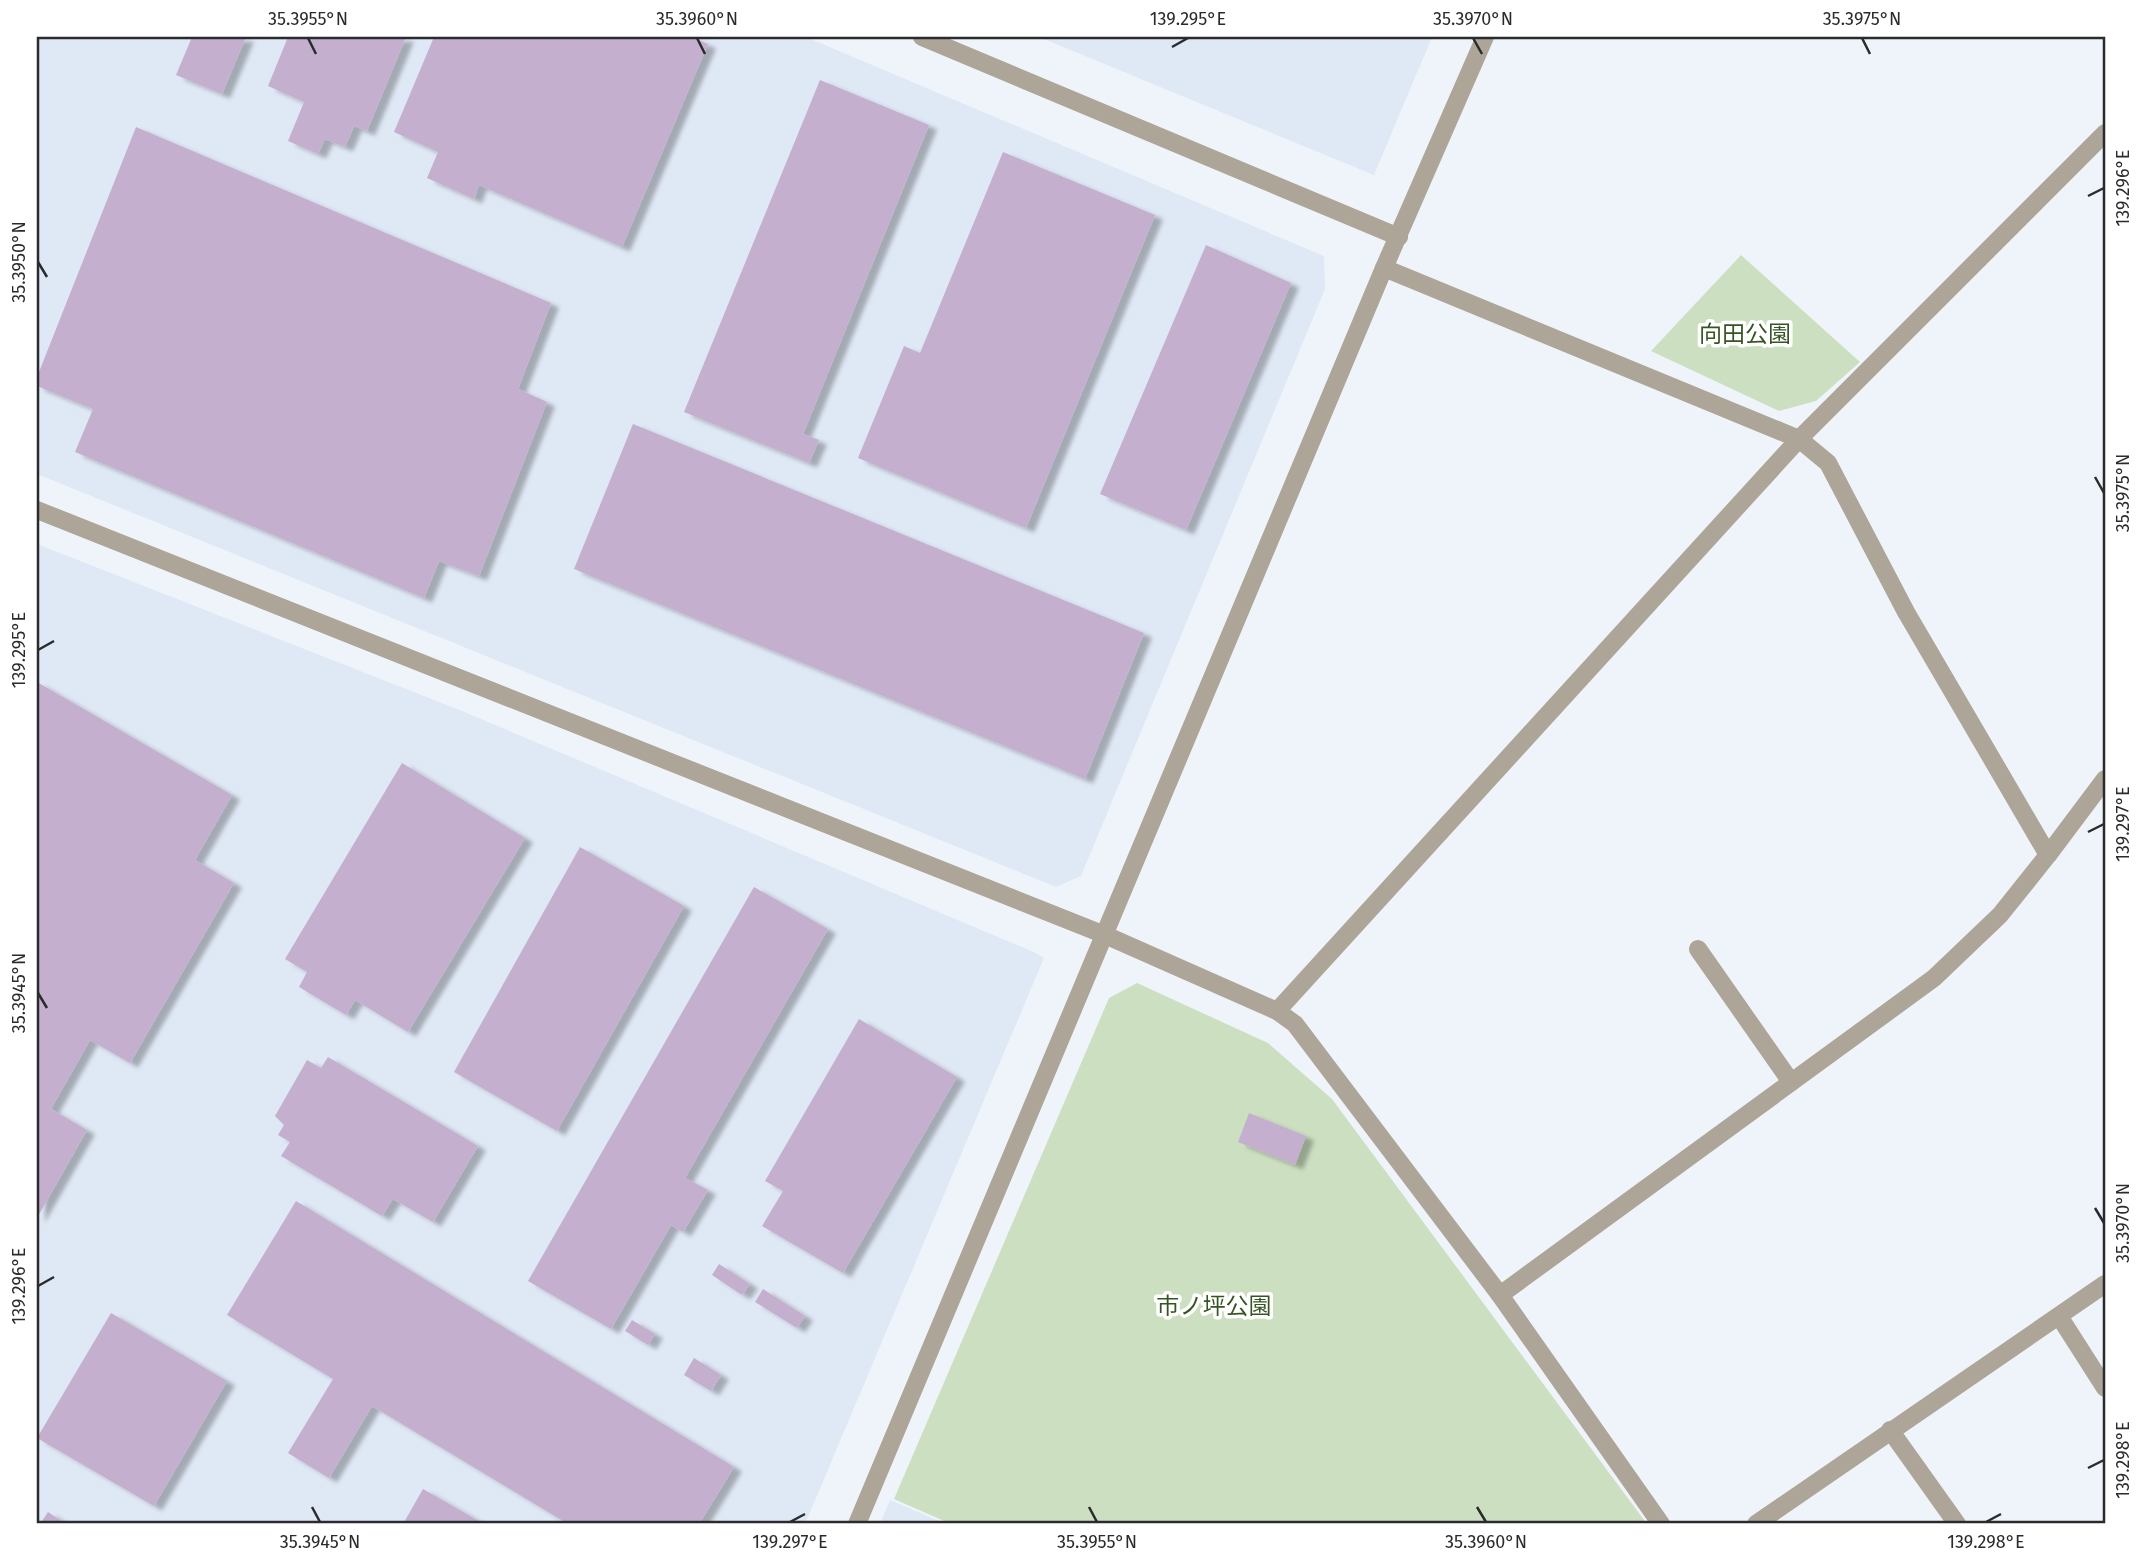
<svg xmlns="http://www.w3.org/2000/svg" width="2142" height="1561" font-family="'Fira Sans','Noto Sans JP',sans-serif">
	<style>
		.built { fill: #dfe8f5 }
		.green { fill: #cce0c1 }
		.building { fill: #c4afcf; filter: url(#shadow) }
		.lines { fill: none; stroke-linecap: round; stroke-linejoin: round }
		.service { stroke: #ada597; stroke-width: 18 }
		.minor { stroke: #ada597; stroke-width: 18 }
		.tertiary { stroke: #ada597; stroke-width: 18 }
		.ticks { fill: none; stroke: #292b2d; stroke-width: 2.5 }
		.labels { text-anchor: middle; stroke-width: 7; stroke-linejoin: round; paint-order: stroke }
		.park-label { font-size: 23px; fill: #375425; stroke: #fff }
		.neatline { fill: none; stroke: #292b2d; stroke-width: 2.5 }
		.ticks-label { font-size: 18px; text-anchor: middle; fill: #292b2d }
	</style>
	<defs>
		<filter id="shadow"><feDropShadow dx="8" dy="4.5" stdDeviation="2" flood-color="#0004"/></filter>
	</defs>
	<rect width="100%" height="100%" fill="#eff4fa"/>
	<g class="built">
		<path d="M37,37H806L1324,256L1325,289L1081,876L1056,887L37,474Z"/>
		<path d="M1039,37H1432L1374,175Z"/>
		<path d="M37,544L462,711L1036,953L1044,958L805,1524H37Z"/>
		<path d="M890,1500L946,1524H880Z"/>
	</g>
	<g class="green">
		<path d="M1741,255L1860,362L1816,401L1779,411L1651,351Z"/>
		<path d="M1137,983L1268,1043L1332,1099L1647,1524H951L894,1499L1109,998Z"/>
	</g>
	<g class="building">
		<path d="M192,37H246L222,94L176,75Z"/>
		<path d="M288,37H406L367,131L354,126L345,147L325,139L318,154L288,141L304,102L268,86Z"/>
		<path d="M434,37H691L708,44L622,247L479,185L474,199L427,178L438,152L394,132Z"/>
		<path d="M820,80L929,125L803,434L819,440L809,463L684,412Z"/>
		<path d="M136,127L551,303L518,389L547,402L479,576L439,561L424,598L75,452L93,409L37,386V377Z"/>
		<path d="M1003,152L1155,215L1026,528L858,458L904,346L920,353Z"/>
		<path d="M1206,245L1291,283L1186,530L1100,494Z"/>
		<path d="M633,424L1144,633L1085,779L574,569Z"/>
		<path d="M37,682L232,795L195,860L234,883L130,1063L90,1040L51,1109L87,1130L37,1218Z"/>
		<path d="M402,763L525,838L408,1032L355,1000L346,1015L299,987L307,972L285,959Z"/>
		<path d="M580,847L684,906L557,1131L454,1072Z"/>
		<path d="M754,887L828,929L685,1178L708,1190L683,1232L671,1225L611,1329L528,1281Z"/>
		<path d="M859,1019L957,1077L843,1273L762,1226L783,1191L765,1181Z"/>
		<path d="M328,1057L478,1146L433,1222L393,1199L382,1216L281,1156L290,1142L278,1135L284,1125L275,1116L307,1060L321,1068Z"/>
		<path d="M1249,1113L1306,1136L1295,1165L1238,1142Z"/>
		<path d="M296,1201L734,1467L699,1524H568L372,1406L329,1478L288,1453L333,1379L227,1315Z"/>
		<path d="M719,1264L750,1284L742,1295L712,1275Z"/>
		<path d="M763,1289L805,1316L797,1328L755,1302Z"/>
		<path d="M111,1313L227,1381L154,1506L37,1438Z"/>
		<path d="M632,1320L655,1334L648,1345L625,1331Z"/>
		<path d="M694,1358L721,1375L711,1391L684,1375Z"/>
		<path d="M423,1489L484,1524H403Z"/>
		<path d="M48,1512L66,1524H40Z"/>
	</g>
	<g class="lines">
		<path class="service" d="M2059,1316L2105,1388"/>
		<g class="minor">
			<path d="M922,37L1399,237"/>
			<path d="M1384,268L1799,439L1828,463L1906,612L2048,855"/>
			<path d="M1105,935L1277,1011L1799,439L2105,133"/>
			<path d="M1698,949L1791,1082"/>
			<path d="M1277,1011L1295,1024L1500,1295L1661,1524"/>
			<path d="M1500,1295L1934,978L2000,915L2048,855L2105,779"/>
			<path d="M1890,1430L1957,1524"/>
			<path d="M1756,1524L2105,1284"/>
		</g>
		<g class="tertiary">
			<path d="M37,510L1105,935"/>
			<path d="M857,1524L1384,268L1485,37"/>
		</g>
	</g>
	<path class="ticks" d="M308,38L316,54M697,38L705,54M1473,38L1482,54M1862,38L1870,54M1172,47L1188,38M2088,196L2104,188M38,262L47,277M2095,477L2104,493M38,650L54,641M2088,832L2104,824M38,993L47,1008M2095,1208L2104,1223M38,1286L54,1277M2088,1468L2104,1460M312,1507L320,1522M1089,1507L1097,1522M1477,1507L1486,1522M790,1522L805,1514M1986,1522L2001,1514"/>
	<g class="labels">
		<g class="park-label">
			<text x="1745" y="342">向田公園</text>
			<text x="1214" y="1314">市ノ坪公園</text>
		</g>
	</g>
	<rect width="2142" height="1561" fill="none" stroke="#ffffff" stroke-width="77"/>
	<rect x="38" y="38" width="2066" height="1484" class="neatline"/>
	<g class="ticks-label">
		<text x="308" y="25">35.3955°N</text>
		<text x="697" y="25">35.3960°N</text>
		<text x="1188" y="25">139.295°E</text>
		<text x="1473" y="25">35.3970°N</text>
		<text x="1862" y="25">35.3975°N</text>
		<text transform="translate(2123 188) rotate(-90)" y="6">139.296°E</text>
		<text transform="translate(19 262) rotate(-90)" y="6">35.3950°N</text>
		<text transform="translate(2123 493) rotate(-90)" y="6">35.3975°N</text>
		<text transform="translate(19 650) rotate(-90)" y="6">139.295°E</text>
		<text transform="translate(2123 824) rotate(-90)" y="6">139.297°E</text>
		<text transform="translate(19 993) rotate(-90)" y="6">35.3945°N</text>
		<text transform="translate(2123 1223) rotate(-90)" y="6">35.3970°N</text>
		<text transform="translate(19 1286) rotate(-90)" y="6">139.296°E</text>
		<text transform="translate(2123 1460) rotate(-90)" y="6">139.298°E</text>
		<text x="320" y="1548">35.3945°N</text>
		<text x="790" y="1548">139.297°E</text>
		<text x="1097" y="1548">35.3955°N</text>
		<text x="1486" y="1548">35.3960°N</text>
		<text x="1986" y="1548">139.298°E</text>
	</g>
</svg>
